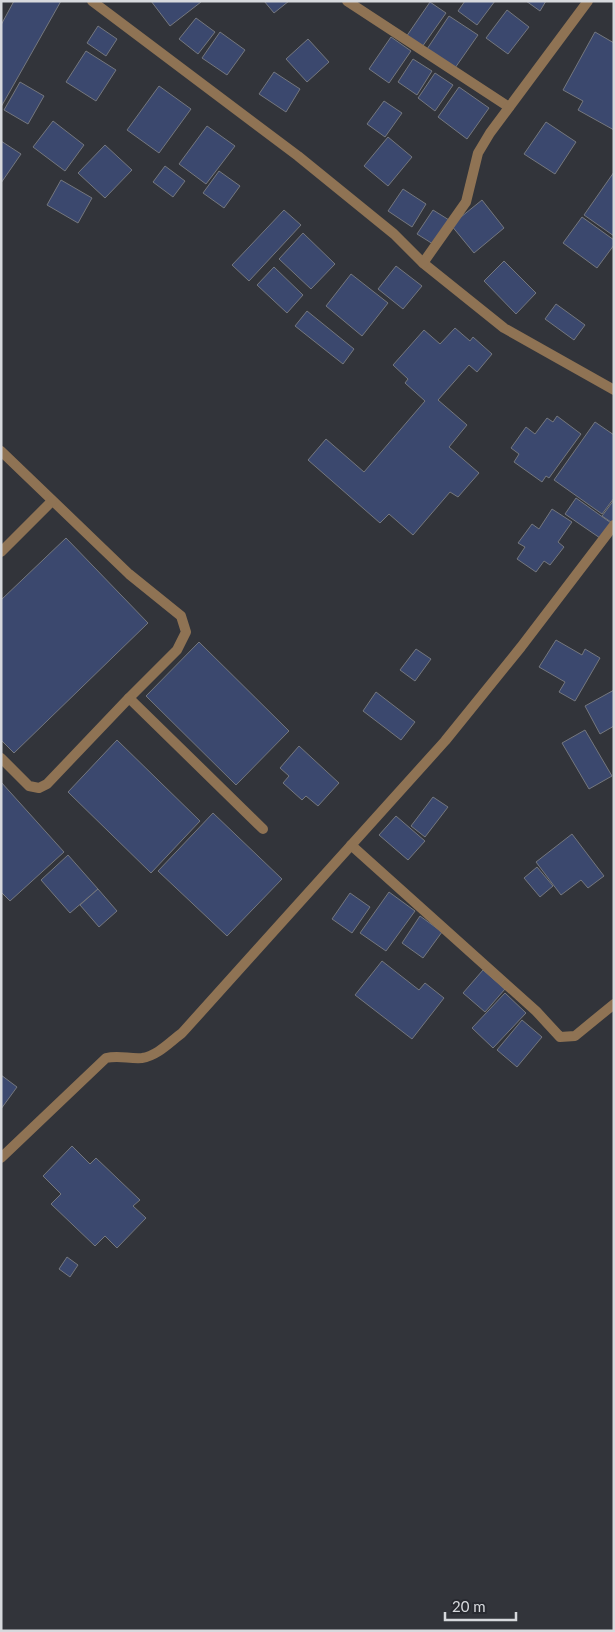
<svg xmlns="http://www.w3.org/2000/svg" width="615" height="1632" font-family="Lato,sans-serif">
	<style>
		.building { fill: #3b486e; stroke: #74777e }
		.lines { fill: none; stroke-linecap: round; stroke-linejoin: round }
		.lane { stroke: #8f7354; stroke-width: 10 }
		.street { stroke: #8f7354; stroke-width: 10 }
	</style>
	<rect width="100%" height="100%" fill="#32343a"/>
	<g class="building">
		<path d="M14,1H61L1,107V25Z"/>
		<path d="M151,1H200L201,2L170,26Z"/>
		<path d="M264,1H289L274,13Z"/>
		<path d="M465,1H495L477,25L458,11Z"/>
		<path d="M526,1H546L540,11Z"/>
		<path d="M430,2L446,13L422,47L406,37Z"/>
		<path d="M507,10L529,27L508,54L486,38Z"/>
		<path d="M449,16L478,35L455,68L427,49Z"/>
		<path d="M196,18L215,32L198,54L179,39Z"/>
		<path d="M98,26L117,39L106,56L87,43Z"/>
		<path d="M220,32L245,50L227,75L202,58Z"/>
		<path d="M595,32L614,43V130L578,110L583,101L563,90Z"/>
		<path d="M391,37L411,51L389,83L369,69Z"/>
		<path d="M308,39L329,62L307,82L286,59Z"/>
		<path d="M86,51L116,70L96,101L66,82Z"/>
		<path d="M413,59L432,71L417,95L398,82Z"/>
		<path d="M274,72L300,89L286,112L259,94Z"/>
		<path d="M435,73L453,85L435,111L418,98Z"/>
		<path d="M20,82L44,96L28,124L4,110Z"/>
		<path d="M159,86L191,109L159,153L127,130Z"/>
		<path d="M459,87L489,108L467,139L438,117Z"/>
		<path d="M384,101L402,113L385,137L367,124Z"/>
		<path d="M53,121L84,145L65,171L33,147Z"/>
		<path d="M546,122L576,142L555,174L524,154Z"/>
		<path d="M207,126L235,146L206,184L179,164Z"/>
		<path d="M388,137L412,157L388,186L364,166Z"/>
		<path d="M1,141L21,154L1,183Z"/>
		<path d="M105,145L132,170L105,198L78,173Z"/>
		<path d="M165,166L185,181L173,197L153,182Z"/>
		<path d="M219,171L240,186L224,208L203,193Z"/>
		<path d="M614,172V236L584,215Z"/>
		<path d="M61,180L92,198L78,223L47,205Z"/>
		<path d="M403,189L426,204L412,227L388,211Z"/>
		<path d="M482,200L504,228L474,253L451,225Z"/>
		<path d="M284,210L301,225L249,281L232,265Z"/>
		<path d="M433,210L449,220L433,244L417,234Z"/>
		<path d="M582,217L614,240V245L597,268L563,243Z"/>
		<path d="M303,233L335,264L311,289L279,259Z"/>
		<path d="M504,261L536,293L516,314L484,281Z"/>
		<path d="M396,266L422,286L403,309L378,289Z"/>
		<path d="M274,267L303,295L287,313L257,285Z"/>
		<path d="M351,274L388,303L362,336L326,306Z"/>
		<path d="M556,304L585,325L574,340L545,319Z"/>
		<path d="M307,311L354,349L343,364L295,326Z"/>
		<path d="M455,328L470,341L473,337L492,354L477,372L469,365L438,400L467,425L449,447L479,473L458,497L450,492L413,535L389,514L380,523L308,460L326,439L364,472L425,401L405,383L408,379L393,365L424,330L440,344Z"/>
		<path d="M557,416L581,434L549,478L546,476L542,482L514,462L519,454L511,448L526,427L535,434L547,418L553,422Z"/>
		<path d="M595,422L614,435V498L602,514L554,480Z"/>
		<path d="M576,498L611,523L600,538L565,514Z"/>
		<path d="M614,500V524L602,516Z"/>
		<path d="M552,509L572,522L558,542L564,547L550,565L544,561L536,572L517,559L525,547L518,543L532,524L539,529Z"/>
		<path d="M66,538L148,623L14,753L1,740V600Z"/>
		<path d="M556,640L582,655L585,649L600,658L575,701L559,692L565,682L539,667Z"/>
		<path d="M199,642L289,731L236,785L146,696Z"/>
		<path d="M416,649L431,659L415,681L400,670Z"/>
		<path d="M614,690V726L600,734L585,706Z"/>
		<path d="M376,692L415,722L401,740L363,711Z"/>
		<path d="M585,730L612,776L589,789L562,743Z"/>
		<path d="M117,740L200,821L151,873L68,792Z"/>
		<path d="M299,746L339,783L318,806L306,796L302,800L283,783L289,776L280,768Z"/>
		<path d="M1,782L64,852L10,901L1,892Z"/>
		<path d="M433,797L448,807L425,837L411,826Z"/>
		<path d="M213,813L282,879L227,936L158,871Z"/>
		<path d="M396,816L425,841L408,860L379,835Z"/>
		<path d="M572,834L604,876L588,888L581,880L561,895L536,862Z"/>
		<path d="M68,855L98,889L70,913L41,880Z"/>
		<path d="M537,867L553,886L540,897L524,878Z"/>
		<path d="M98,889L117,911L99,927L80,905Z"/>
		<path d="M389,892L415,911L386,951L360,933Z"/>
		<path d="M350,893L370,907L352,933L332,919Z"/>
		<path d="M420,916L442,932L423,958L402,943Z"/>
		<path d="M382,961L419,990L425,983L444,998L412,1039L355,995Z"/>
		<path d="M483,970L505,989L485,1012L463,993Z"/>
		<path d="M505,993L526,1013L493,1048L472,1028Z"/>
		<path d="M522,1020L542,1037L517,1067L497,1050Z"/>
		<path d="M1,1075L17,1087L1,1109Z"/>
		<path d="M72,1146L90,1164L96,1158L140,1200L133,1206L146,1218L117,1248L105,1236L95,1246L51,1204L61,1194L43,1176Z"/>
		<path d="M67,1257L78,1265L70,1277L59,1269Z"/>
	</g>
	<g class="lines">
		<g class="lane">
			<path d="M1,451L129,574L181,616L186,632L177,650L129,698L263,829"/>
			<path d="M1,552L52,501"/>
			<path d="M1,758L29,786L39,788L47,784L129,698"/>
		</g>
		<g class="street">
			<path d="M92,1L298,156L394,234L423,263L504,328L614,390"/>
			<path d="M347,1L509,107"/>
			<path d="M423,263L466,202L478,153L490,133L588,1"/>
			<path d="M351,845L536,1011L560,1037L575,1036L614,1004"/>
			<path d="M1,1158L106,1058C119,1055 129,1059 142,1058C157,1056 170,1042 182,1033L445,741L521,647L614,525"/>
		</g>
	</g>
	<rect width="615" height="1632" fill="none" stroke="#d7d9dd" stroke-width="5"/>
	<path d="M445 1612v8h71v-8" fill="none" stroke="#d7d9dd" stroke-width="2.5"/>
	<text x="452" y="1612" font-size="15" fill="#d7d9dd" stroke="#282a30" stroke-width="4" paint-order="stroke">20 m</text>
</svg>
